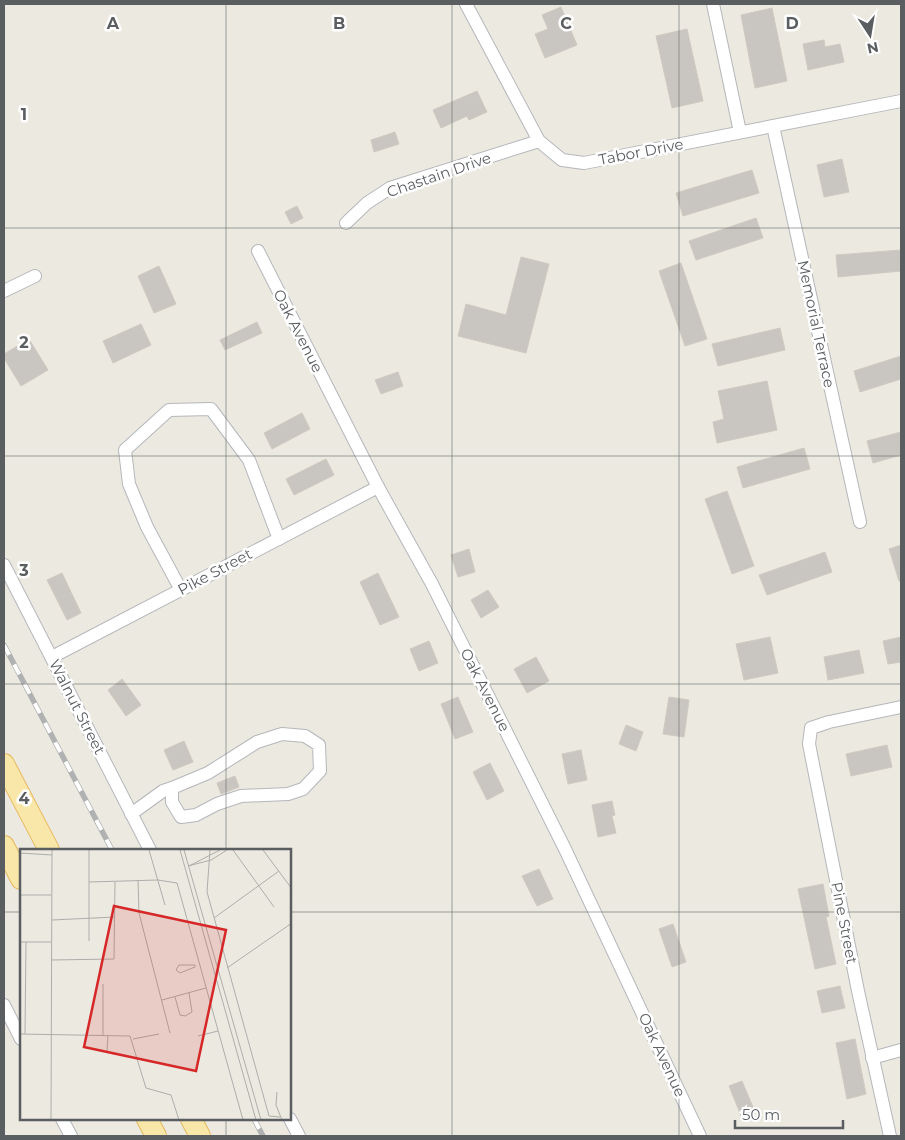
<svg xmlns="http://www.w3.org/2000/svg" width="905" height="1140" font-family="Montserrat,sans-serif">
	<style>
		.building { fill: #c9c5c0; stroke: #d0cac0 }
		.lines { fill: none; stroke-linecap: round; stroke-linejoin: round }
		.street-casing { stroke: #b4b7bb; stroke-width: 14 }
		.primary-casing { stroke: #e7b85f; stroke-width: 22 }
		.street { stroke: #fff; stroke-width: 12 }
		.primary { stroke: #f9e7a9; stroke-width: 20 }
		.rail-casing { stroke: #b0b1b1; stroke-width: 5.5 }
		.rail { stroke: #fff; stroke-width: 4; stroke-dasharray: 11; stroke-linecap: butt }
		.grid { fill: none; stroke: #5a5e61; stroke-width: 1; stroke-opacity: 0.55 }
		.labels { text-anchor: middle; stroke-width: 5; stroke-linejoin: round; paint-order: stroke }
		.street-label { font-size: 15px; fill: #5a5e61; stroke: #fff }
		.inset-road { fill: none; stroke: #aeadaa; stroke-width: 1 }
		.view { fill: #d62828; fill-opacity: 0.15; stroke: #d62828; stroke-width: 2.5 }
		.inset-edge { fill: none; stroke: #5a5e61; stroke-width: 2.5 }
		.grid-label { font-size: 16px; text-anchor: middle; font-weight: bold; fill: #5a5e61; stroke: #fff; stroke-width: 5; stroke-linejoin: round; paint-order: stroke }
	</style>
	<rect width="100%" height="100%" fill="#ece9e1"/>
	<g class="building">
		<path d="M561,7L577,45L545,58L535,34L548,29L542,15Z"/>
		<path d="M772,8L787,81L755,88L741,15Z"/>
		<path d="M687,29L703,101L672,108L656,36Z"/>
		<path d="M824,40L825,47L840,44L844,62L808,70L803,44Z"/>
		<path d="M477,91L487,112L469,120L467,116L441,128L433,110Z"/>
		<path d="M395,132L399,144L374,152L371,140Z"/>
		<path d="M842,159L849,192L824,197L817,165Z"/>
		<path d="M752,170L759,193L683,216L676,193Z"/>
		<path d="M297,206L303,218L291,224L285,212Z"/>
		<path d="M756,218L763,238L696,260L689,241Z"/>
		<path d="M901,250V271L838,277L836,255Z"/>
		<path d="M521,257L549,264L526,353L458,336L466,304L506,315Z"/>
		<path d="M681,263L707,339L685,346L659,271Z"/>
		<path d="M159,266L176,304L154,313L138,276Z"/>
		<path d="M257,322L262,333L225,350L220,340Z"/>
		<path d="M141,324L151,345L113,363L103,341Z"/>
		<path d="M780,328L785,350L718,366L712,344Z"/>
		<path d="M29,339L48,370L21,386L4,358V354Z"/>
		<path d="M901,356V379L860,392L854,371Z"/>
		<path d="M398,372L403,386L381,394L375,380Z"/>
		<path d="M767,381L777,430L717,443L713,422L724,419L718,391Z"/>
		<path d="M302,413L310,429L272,449L264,433Z"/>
		<path d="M901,432V455L873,463L867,441Z"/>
		<path d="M804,448L810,469L743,488L737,467Z"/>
		<path d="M326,459L334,475L294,495L286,479Z"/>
		<path d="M727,491L754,566L732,574L705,499Z"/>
		<path d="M901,545V581H899L889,549Z"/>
		<path d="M469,549L475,572L458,577L451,555Z"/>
		<path d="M825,552L832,572L767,595L759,575Z"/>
		<path d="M62,573L81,613L67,620L47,580Z"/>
		<path d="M378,573L399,617L380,625L360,582Z"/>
		<path d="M488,590L499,607L481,618L471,600Z"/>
		<path d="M770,637L778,673L744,680L736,644Z"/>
		<path d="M901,637V662L888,664L883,641Z"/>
		<path d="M429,641L438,663L419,671L410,649Z"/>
		<path d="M859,650L864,673L828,680L824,657Z"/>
		<path d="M536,657L549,681L527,693L514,669Z"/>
		<path d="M122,679L141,705L126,716L108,690Z"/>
		<path d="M458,697L473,732L455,739L441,704Z"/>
		<path d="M669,697L689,700L684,737L663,734Z"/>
		<path d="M626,725L643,732L636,751L619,744Z"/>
		<path d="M184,741L193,762L173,770L164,750Z"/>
		<path d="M887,745L892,767L851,776L846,754Z"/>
		<path d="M581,750L587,780L568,784L562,754Z"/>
		<path d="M490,763L504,791L487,800L473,772Z"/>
		<path d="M235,776L239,787L221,794L217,783Z"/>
		<path d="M612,801L615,815L612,816L616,833L598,837L592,805Z"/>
		<path d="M539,869L553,899L537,906L522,876Z"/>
		<path d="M823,884L829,916L826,917L836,964L815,969L798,889Z"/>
		<path d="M673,924L686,962L672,967L659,929Z"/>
		<path d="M840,986L845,1008L822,1013L817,991Z"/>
		<path d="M855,1039L866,1094L847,1099L836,1043Z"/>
		<path d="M742,1081L755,1112L742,1118L729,1086Z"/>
	</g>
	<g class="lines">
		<defs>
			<g id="street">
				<path d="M466,4L539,141L562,160L584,163L901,101"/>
				<path d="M713,4L740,132"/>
				<path d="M773,126L860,522"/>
				<path d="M346,223L367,203L390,188L539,141"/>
				<path d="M258,251L378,487L432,584L565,849L700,1136"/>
				<path d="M4,291L35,276"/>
				<path d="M4,565L150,850"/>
				<path d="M181,590L147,527L129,484L125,450L169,410L211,409L249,460L279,539"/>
				<path d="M52,657L378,487"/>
				<path d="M282,734L305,736L319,745L320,771L303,789L288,794L241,796L217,804L196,815L181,817L172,802V788L208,773L257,742Z"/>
				<path d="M131,814L163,791L172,788"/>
				<path d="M4,1005L21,1039"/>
				<path d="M872,1058L901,1050"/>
				<path d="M62,1119L71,1136"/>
				<path d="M290,1119L299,1136"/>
				<path d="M890,1136L858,991L809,744L811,728L829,722L901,707"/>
			</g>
			<g id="primary">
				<path d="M4,764L49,850"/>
				<path d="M4,846L21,879"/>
				<path d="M147,1119L156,1136"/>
				<path d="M191,1119L200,1136"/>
			</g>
		</defs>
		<use href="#street" class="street-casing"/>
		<use href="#primary" class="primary-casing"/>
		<use href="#street" class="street"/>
		<use href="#primary" class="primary"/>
		<defs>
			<g id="rail">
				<path d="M4,645L112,850"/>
				<path d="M254,1119L263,1136"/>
			</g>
		</defs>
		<use href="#rail" class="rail-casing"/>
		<use href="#rail" class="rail"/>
	</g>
	<path class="grid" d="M226,4V850M452,4V1136M679,4V1136M4,228H901M4,456H901M4,684H901M4,912H21M290,912H901M226,1119V1136"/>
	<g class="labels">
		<g class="street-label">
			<text transform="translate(641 152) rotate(-11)" y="5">Tabor Drive</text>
			<text transform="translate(439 175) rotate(-19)" y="5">Chastain Drive</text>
			<text transform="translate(816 324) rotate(78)" y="5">Memorial Terrace</text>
			<text transform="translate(298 331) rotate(63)" y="5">Oak Avenue</text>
			<text transform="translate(215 572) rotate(-28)" y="5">Pike Street</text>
			<text transform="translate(485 690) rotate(63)" y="5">Oak Avenue</text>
			<text transform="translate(77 707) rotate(63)" y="5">Walnut Street</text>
			<text transform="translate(844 923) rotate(79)" y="5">Pine Street</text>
			<text transform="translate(662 1055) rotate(65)" y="5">Oak Avenue</text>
		</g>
	</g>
	<g transform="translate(20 849)">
		<rect width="271" height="271" fill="#ece9e1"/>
		<path class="inset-road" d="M129,1L145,56M160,1L236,271M164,1L241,271M190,1L187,43L249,267L260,268M213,1L254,58M243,1L272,40M0,4L32,6M168,17L191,11L207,1M169,17L200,1M118,31L119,64L150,184M69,33L138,31L157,34L223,271M0,46H31M194,69L259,22M32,71L95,68M69,92V1M0,93H31M31,111L94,110L95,33M159,116H175V118L160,124L156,121ZM207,119L272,74M83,135V186M155,148L160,166L165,167L172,163L169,144M142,151L186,139M0,185L110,187L126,239L151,246L159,271M5,185L6,93M178,187L198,182M113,190L139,185M87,203L88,186M257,243L256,256L262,271M31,271L32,1"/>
		<path class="view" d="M94,57L206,81L176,222L64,198Z"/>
		<rect width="271" height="271" class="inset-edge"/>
	</g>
	<g class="grid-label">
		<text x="113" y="29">A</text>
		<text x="339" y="29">B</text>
		<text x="566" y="29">C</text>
		<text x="792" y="29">D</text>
		<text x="24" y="120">1</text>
		<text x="24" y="348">2</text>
		<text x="24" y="576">3</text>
		<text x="24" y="804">4</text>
	</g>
	<rect width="905" height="1140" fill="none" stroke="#5a5e61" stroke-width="10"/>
	<g transform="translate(870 35) rotate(168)" stroke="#ffffff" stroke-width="4" paint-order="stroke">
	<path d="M0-4L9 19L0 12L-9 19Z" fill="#5a5e61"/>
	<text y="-8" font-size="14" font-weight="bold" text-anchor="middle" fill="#5a5e61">N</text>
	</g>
	<path d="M735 1120v8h108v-8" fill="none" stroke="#5a5e61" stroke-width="2.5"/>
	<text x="742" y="1120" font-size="15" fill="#5a5e61" stroke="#ffffff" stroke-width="4" paint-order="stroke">50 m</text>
</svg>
